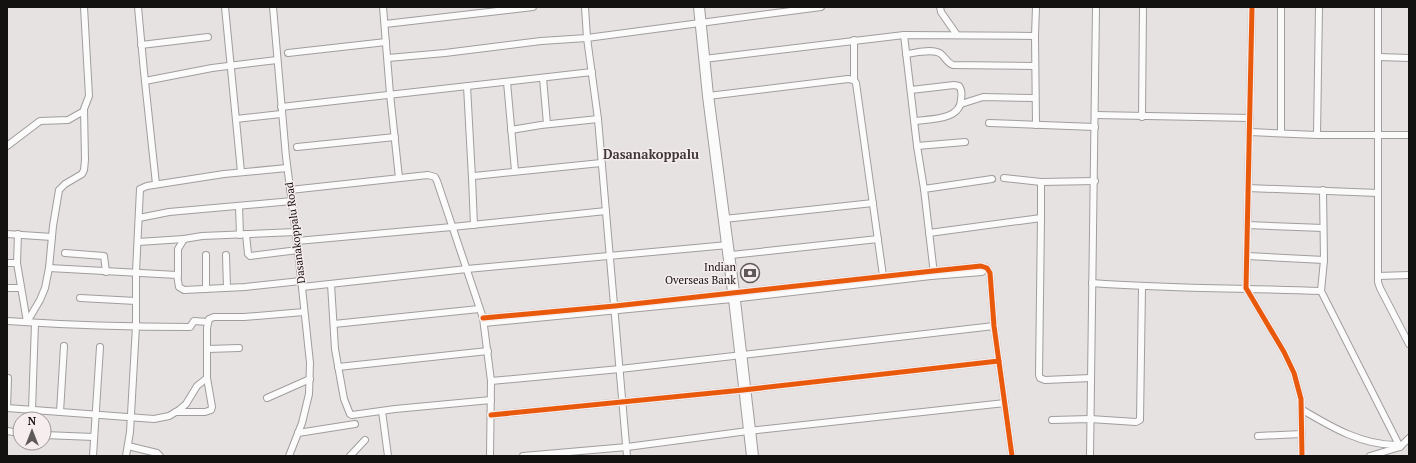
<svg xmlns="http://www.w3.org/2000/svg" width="1416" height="463" font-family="'PT Serif',serif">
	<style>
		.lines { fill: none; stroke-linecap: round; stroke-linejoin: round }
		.minor-casing { stroke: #a19d9d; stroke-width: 8 }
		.minor { stroke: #fbfbfb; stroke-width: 6 }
		.cycleway-casing { stroke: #f6edee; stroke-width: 8 }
		.cycleway { stroke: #e8590c; stroke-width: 5 }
		.labels { text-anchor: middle; stroke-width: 3; stroke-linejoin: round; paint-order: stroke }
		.street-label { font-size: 11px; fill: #141111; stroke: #f6edee }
		.poi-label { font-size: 11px; fill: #141111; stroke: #f6edee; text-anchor: end }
		.quarter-label { font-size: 13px; font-weight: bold; fill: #403939; stroke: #f6edee }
	</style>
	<rect width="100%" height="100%" fill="#e7e2e2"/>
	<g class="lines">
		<defs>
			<g id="minor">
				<path d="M138,7L144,72L156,184"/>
				<path d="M225,7L241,172"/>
				<path d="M273,7L286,157L298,250L310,363L309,394L302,423L289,456"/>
				<path d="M383,7L390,94L399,178"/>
				<path d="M585,7L587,38L598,119L627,456"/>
				<path d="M697,7L706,96L732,299L750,456"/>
				<path d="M701,7L710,95L736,292L755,456"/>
				<path d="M940,7L941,12L957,35"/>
				<path d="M1252,7L1246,288L1284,352L1294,373L1301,399L1302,456"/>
				<path d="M1378,7V282L1380,288L1409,344"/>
				<path d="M385,24L533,7"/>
				<path d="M904,35L917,146L924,189"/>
				<path d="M854,40V80"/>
				<path d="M141,45L208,37"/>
				<path d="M288,53L386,42"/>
				<path d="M906,54C916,53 933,48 941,54C946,58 947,63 953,65L1035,66"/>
				<path d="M1379,57L1409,58"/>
				<path d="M388,58L445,53L541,41L587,38L821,7"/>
				<path d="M704,59L904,35L1035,36"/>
				<path d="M543,78L547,124"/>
				<path d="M145,81L212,68L277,60"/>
				<path d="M507,82L515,171"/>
				<path d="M467,86L472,178"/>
				<path d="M911,90L954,85L959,86C962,90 962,94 961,99C961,120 931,119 915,121"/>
				<path d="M708,96L848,79L854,80L856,83L883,276"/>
				<path d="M961,104L983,97L1035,98"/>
				<path d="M281,107L592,72"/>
				<path d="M1095,115L1250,118"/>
				<path d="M1142,117L1143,7"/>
				<path d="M236,119L281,114"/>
				<path d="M989,123L1095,127"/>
				<path d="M1036,125L1035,36L1036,7"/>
				<path d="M511,130L541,125L598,119"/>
				<path d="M1250,132L1317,135H1409"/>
				<path d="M1281,133V7"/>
				<path d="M1317,135L1319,7"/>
				<path d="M7,146L40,121L68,120L84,111"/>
				<path d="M917,146L965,142"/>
				<path d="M297,147L395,137"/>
				<path d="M1004,178L1041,182L1095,181"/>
				<path d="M1041,182V218L1039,375L1040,378L1045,380L1091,378"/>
				<path d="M1248,188L1378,193"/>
				<path d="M290,190L428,175L435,177L437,181L483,318L491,381L490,456"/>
				<path d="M1323,190L1324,260L1321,291L1400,447"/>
				<path d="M239,206L240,235"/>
				<path d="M139,218L169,212L292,201"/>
				<path d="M724,219L873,203"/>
				<path d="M474,225L472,178L474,176L601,163"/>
				<path d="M1247,225L1323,228"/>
				<path d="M929,233L1041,218"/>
				<path d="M7,234L52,237"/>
				<path d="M18,234L17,263L27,322"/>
				<path d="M246,234L248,254L250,256L298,250"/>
				<path d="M297,241L452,227L606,211"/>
				<path d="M138,242L184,239L202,236L296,232"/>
				<path d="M65,253L104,256L106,272"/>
				<path d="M206,255V289"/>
				<path d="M226,255L227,288"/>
				<path d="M731,255L878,239"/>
				<path d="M1247,256L1324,260"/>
				<path d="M7,263H17"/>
				<path d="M49,268L177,275L179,287L184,290L245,287L301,281"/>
				<path d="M934,274L924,189L992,179"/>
				<path d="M178,276V249L184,239"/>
				<path d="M1378,276L1409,275"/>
				<path d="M1092,283C1168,289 1245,288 1321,291"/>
				<path d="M331,284L335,349L344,399L350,414L352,415L395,409L491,400"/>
				<path d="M302,287L467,269L728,245"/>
				<path d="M7,288H20"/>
				<path d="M80,298L136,301"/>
				<path d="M483,318L615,306L933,271L981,266L987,268L990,273L994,326L1012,456"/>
				<path d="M7,321C68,325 129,327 190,327L194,321L208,322"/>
				<path d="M27,322L40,300L45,288L49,268L53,226L59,190L65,184L82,174L84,170L85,160L84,109L89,96L84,7"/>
				<path d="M484,323L732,299L931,276L982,272L987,268"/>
				<path d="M334,324L479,309"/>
				<path d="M207,349L239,348"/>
				<path d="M338,367L488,351"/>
				<path d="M491,381L620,369L994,326"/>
				<path d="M267,398L310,379"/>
				<path d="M7,408L154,419L169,416L179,410L186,404L197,386L207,378V328L209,319L214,317H244L304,312"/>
				<path d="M7,408L8,378"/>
				<path d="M1301,409C1331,427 1363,446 1399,445"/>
				<path d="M32,410L35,323"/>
				<path d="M382,411L388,456"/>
				<path d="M60,412L64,346"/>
				<path d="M176,412H205L211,410L212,407L207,378"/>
				<path d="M491,415L743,390L999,361"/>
				<path d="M1052,420L1090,419L1136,422L1140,420L1142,287"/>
				<path d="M7,431L20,433"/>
				<path d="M298,433L355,424"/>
				<path d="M44,435L94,437"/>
				<path d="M1258,436L1302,434"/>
				<path d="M128,446L157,453L160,456"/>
				<path d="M93,456L100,347"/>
				<path d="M126,456L130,432L136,326V272L140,189L147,186L224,174L287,168"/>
				<path d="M350,456L365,440"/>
				<path d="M523,456L627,447L748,431L1005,403"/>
				<path d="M1090,456L1096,7"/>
				<path d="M1370,456L1400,447L1409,438"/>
			</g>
		</defs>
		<use href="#minor" class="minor-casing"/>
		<use href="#minor" class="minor"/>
		<defs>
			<g id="cycleway">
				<path d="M1252,7L1246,288L1284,352L1294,373L1301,399L1302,456"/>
				<path d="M483,318L615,306L933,271L981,266L987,268L990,273L994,326L1012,456"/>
				<path d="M491,415L743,390L999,361"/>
			</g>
		</defs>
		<use href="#cycleway" class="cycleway-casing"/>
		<use href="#cycleway" class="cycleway"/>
	</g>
	<defs>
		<symbol id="bank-ring" viewBox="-11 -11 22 22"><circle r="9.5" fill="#f6edee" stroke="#5e5a5a" stroke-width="1.5"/><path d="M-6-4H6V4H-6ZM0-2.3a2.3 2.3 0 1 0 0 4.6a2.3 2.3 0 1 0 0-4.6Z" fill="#5e5a5a"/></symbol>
	</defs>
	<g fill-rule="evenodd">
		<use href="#bank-ring" x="739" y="262" width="22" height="22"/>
	</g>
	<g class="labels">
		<g class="street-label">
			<text transform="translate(295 233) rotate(-97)" y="4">Dasanakoppalu Road</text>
		</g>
		<g class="poi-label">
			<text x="736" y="271">Indian<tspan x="736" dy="13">Overseas Bank</tspan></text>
		</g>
		<g class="quarter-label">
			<text x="651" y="159">Dasanakoppalu</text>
		</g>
	</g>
	<rect width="1416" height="463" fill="none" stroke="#141111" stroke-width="16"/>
	<g transform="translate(32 431)"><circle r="19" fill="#f6edee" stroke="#9c9596"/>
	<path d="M0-3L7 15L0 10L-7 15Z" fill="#5e5a5a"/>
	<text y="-6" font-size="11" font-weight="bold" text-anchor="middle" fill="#141111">N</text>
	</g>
</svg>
